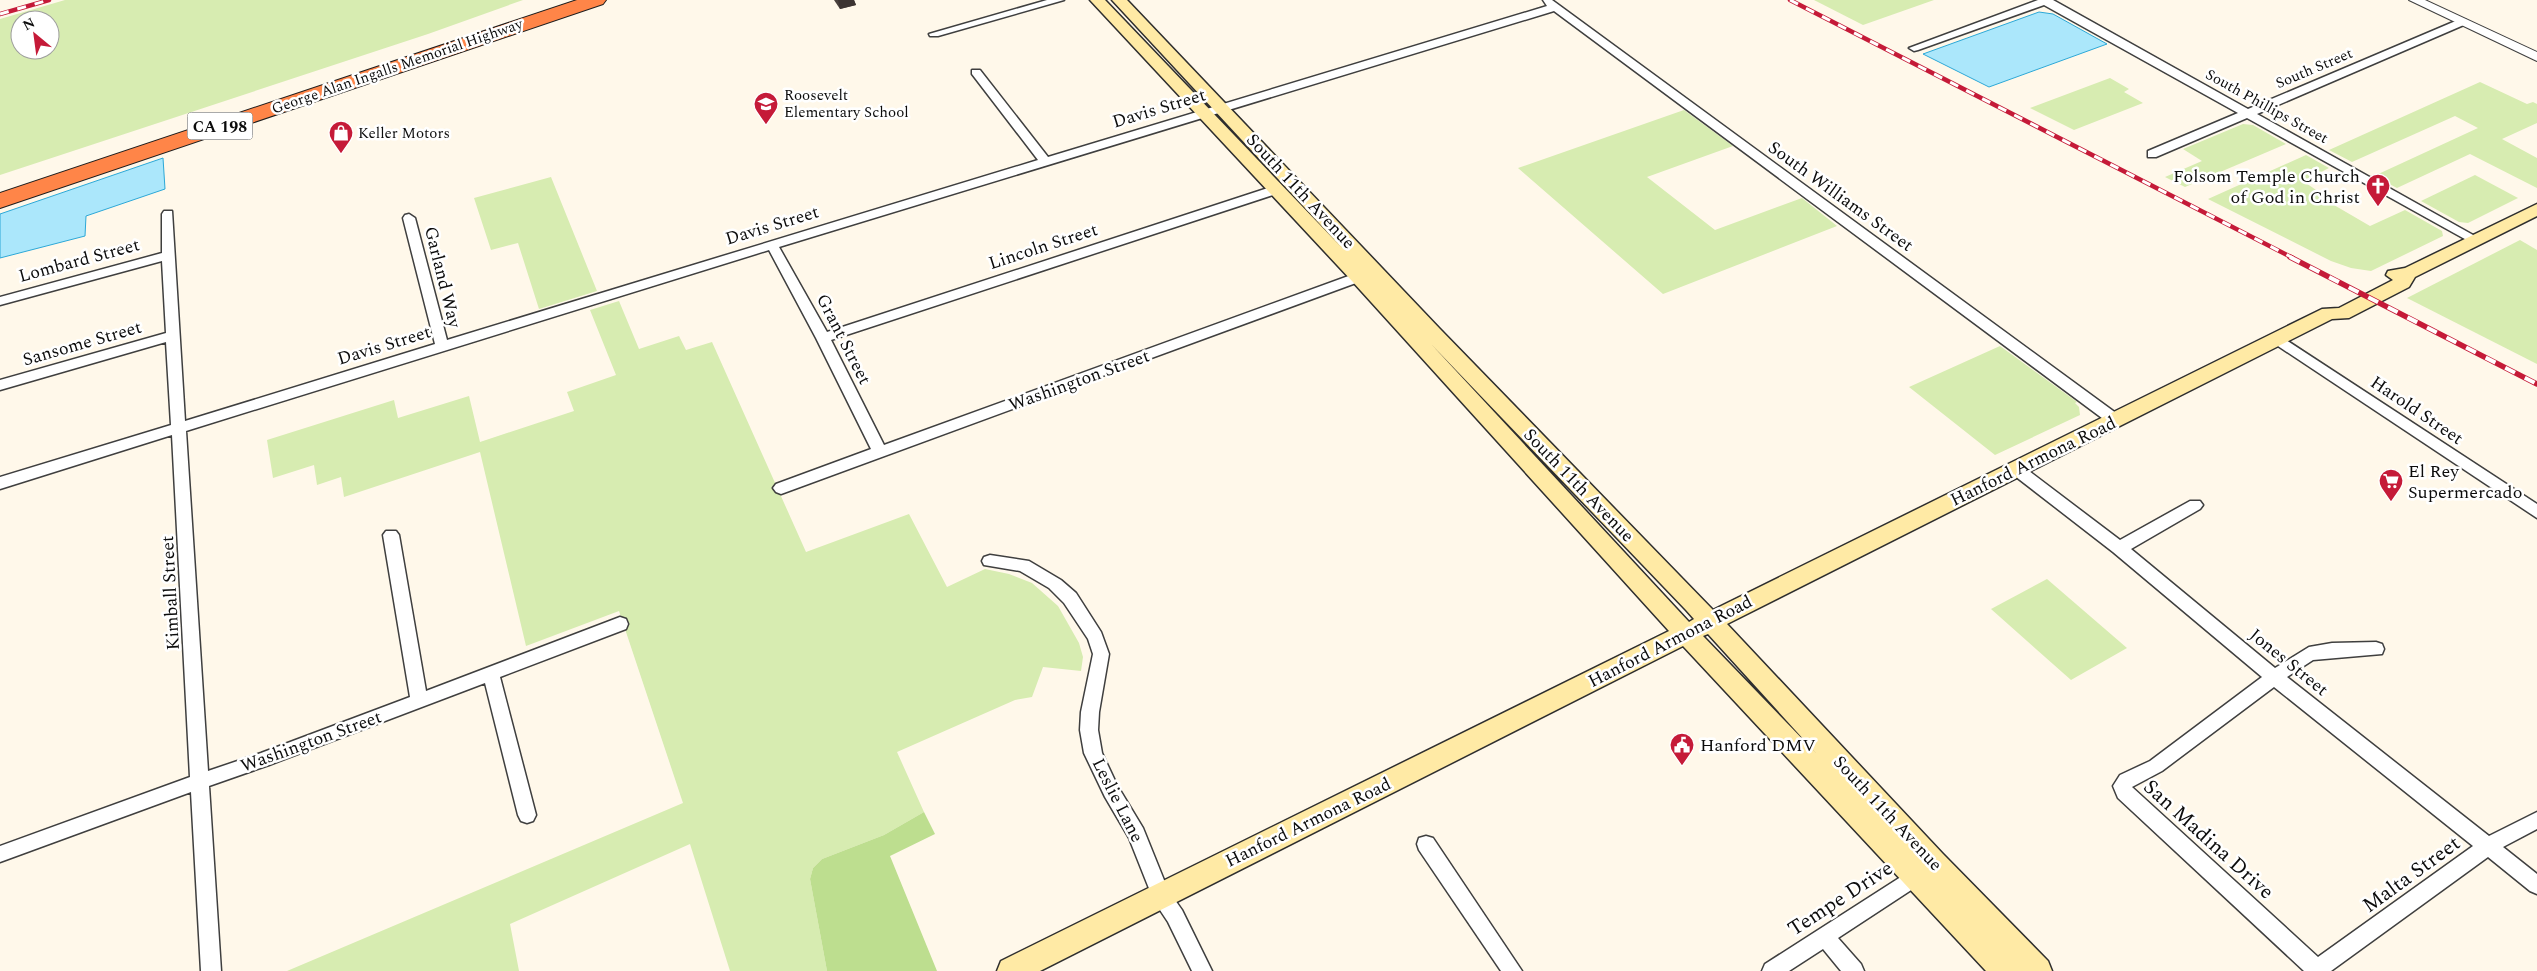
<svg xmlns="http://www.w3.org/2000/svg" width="2537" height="971" font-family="Spectral,serif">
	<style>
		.green { fill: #d7ecb1; fill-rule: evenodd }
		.forest { fill: #bdde8f }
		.water { fill: #abe7fb; stroke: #2ca8d7 }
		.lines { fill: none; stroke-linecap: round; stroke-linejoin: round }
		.minor-casing { stroke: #3f3f3f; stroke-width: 3 }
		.tertiary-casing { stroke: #3f3f3f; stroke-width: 2 }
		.secondary-casing { stroke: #2e2e2e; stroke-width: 3 }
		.motorway-casing { stroke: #1d1d1d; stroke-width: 2 }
		.minor { fill: #fff; fill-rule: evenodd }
		.tertiary { fill: #fff; fill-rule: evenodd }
		.secondary { fill: #ffeaa5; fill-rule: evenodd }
		.motorway { fill: #ff8548; fill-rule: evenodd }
		.rail-far1-casing { stroke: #c51a38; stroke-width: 4.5 }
		.rail-casing { stroke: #c51a38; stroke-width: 5.5 }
		.rail-far1 { stroke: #fff; stroke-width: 3; stroke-dasharray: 9; stroke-linecap: butt }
		.rail { stroke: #fff; stroke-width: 4; stroke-dasharray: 11; stroke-linecap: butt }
		.wall { fill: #49403d }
		.shaded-wall { fill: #3c3432 }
		.labels { text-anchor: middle; stroke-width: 5; stroke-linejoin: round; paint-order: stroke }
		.far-street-label { font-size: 15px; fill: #0c0c0c; stroke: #fff }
		.far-poi-label { font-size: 15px; fill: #0c0c0c; stroke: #fff; text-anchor: start }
		.shield { fill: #fff; stroke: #555; stroke-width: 1 }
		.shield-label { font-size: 16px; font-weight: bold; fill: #0c0c0c }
		.street-label { font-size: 18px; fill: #0c0c0c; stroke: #fff }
		.poi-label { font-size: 18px; fill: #0c0c0c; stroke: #fff; text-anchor: start }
		.near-street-label { font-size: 21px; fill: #0c0c0c; stroke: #fff }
	</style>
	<rect width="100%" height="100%" fill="#fff8ea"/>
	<g class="green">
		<path d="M65,0H523L428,34L0,175V19ZM20,20H50V50H20Z"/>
		<path d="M1814,0H1934L1863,25Z"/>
		<path d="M2110,78L2129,89L2124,92L2143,103L2074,130L2030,108Z"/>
		<path d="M2480,82L2527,104L2533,102L2537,104V123L2502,139L2537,158V188L2470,154L2397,188L2374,176L2478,128L2455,116L2352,162L2329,150Z"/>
		<path d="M1684,110L1733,146L1647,177L1715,230L1802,198L1837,226L1663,294L1518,168Z"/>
		<path d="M2243,124L2253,125L2286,144L2185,187L2165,177L2202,161L2183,149Z"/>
		<path d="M2306,155L2329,168L2303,181L2319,192L2322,198L2370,226L2405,210L2442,231L2443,236L2371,271L2351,268L2331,261L2208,199Z"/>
		<path d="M2475,175L2518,198L2468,223L2459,222L2421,201Z"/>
		<path d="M551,177L597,291L539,309L518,243L491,250L474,198Z"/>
		<path d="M2520,240L2537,250V364L2407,298Z"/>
		<path d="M619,301L639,349L679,336L686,350L712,342L806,552L909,514L947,587L985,569L1009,574L1032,583L1058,606L1079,643L1083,657L1081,671L1043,667L1032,697L1015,700L897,752L924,812L884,835L822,859L813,868L810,879L827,971H730L690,844L510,924L519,971H287L683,803L619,611L526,646L480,452L344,497L341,477L317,485L314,465L273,478L267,440L394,400L398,418L469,396L480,442L574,411L567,392L616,375L590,310Z"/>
		<path d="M2000,346L2077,402L2075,403L2079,407L2080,415L1995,455L1909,387Z"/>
		<path d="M2047,579L2127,648L2071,680L1991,609Z"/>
	</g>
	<path class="forest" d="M924,812L935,834L890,856L937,971H827L810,879L813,868L822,859L884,835Z"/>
	<g class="water">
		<path d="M2039,12L2053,14L2107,44L1989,87L1923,54Z"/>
		<path d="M163,158L165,189L86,216L85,236L0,258V214Z"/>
	</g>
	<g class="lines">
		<defs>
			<g id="minor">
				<path d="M1047,0H1064L938,36H930L929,34Z"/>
				<path d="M1543,0H1552L2120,416L2122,420L2120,424H2110L1554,11L779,247L827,332L1271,187L1275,186L1281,190L1279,193L831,340L884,445L1365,270H1375L1376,273L1375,276L781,494L776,492L773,488L776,484L871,449L816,338L769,250L186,431L208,771L261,753L410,697L383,535L386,531H396L399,535L426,691L620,617L626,619L628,624L626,629L500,677L536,815L533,821L527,823L521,821L518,815L485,683L269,765L209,786L221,971H201L191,792L0,862V846L190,777L172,435L0,489V477L171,425L166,342L0,390V380L166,333L162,261L0,305V297L162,253V214L164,211H172L185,421L435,344L403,218L405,215L409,214L415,218L447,340L1038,160L972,74V70H980L1048,157L1547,6Z"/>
				<path d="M2038,0H2053L2248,109L2458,20H2466V24L2257,114L2482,240L2480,243H2472L2247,118L2156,157H2148V151L2238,113L2044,5L1918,50L1914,51L1909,48Z"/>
				<path d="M2277,334L2537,504V518L2272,342L2270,339L2272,336Z"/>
				<path d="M2016,464L2021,465L2120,540L2190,501H2200L2203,505L2200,509L2131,549L2275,668L2309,647L2332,643L2376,642L2382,644L2384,649L2382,654L2313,660L2287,677L2489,836L2537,812V829L2503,847L2537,874V894L2530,891L2488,857L2331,971H2304L2118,798L2113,786L2120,775L2150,761L2262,677L2113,552L2011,473L2009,469L2011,465ZM2274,687L2473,846L2318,957L2132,787L2162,771Z"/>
				<path d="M990,555L1029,561L1061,580L1076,593L1101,632L1109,654L1099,712L1098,730L1102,753L1117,785L1143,828L1168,890L1182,910L1212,971H1192L1168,922L1154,901L1129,838L1105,797L1084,753L1080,730L1081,712L1093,654L1088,639L1064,603L1049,588L1020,571L984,565L982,561L984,557Z"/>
				<path d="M1426,836L1433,838L1522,971H1501L1419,850L1417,844L1419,838Z"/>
				<path d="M1921,864L1928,867L1930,873L1928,879L1838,938L1861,964L1864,971H1841L1823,949L1789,971H1762L1765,964Z"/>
			</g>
			<path id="tertiary" d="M2409,0H2425L2537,52V61Z"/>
			<path id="secondary" d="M1090,0H1105L1343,249L1112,0H1127L1440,329L1713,610L2322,309L2339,308L2393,280L2386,275L2388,271L2405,268L2537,204V216L2415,277L2409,287L2349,318L2332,319L1727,624L1943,854L2048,961L2052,971H1986L1683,646L1040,971H997L1001,961L1669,631L1352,281ZM1431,344L1686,610L1694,619L1689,622L1676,608ZM1708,634L1816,753L1703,636Z"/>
			<path id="motorway" d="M577,0H606L603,4L0,208V193Z"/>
		</defs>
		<use href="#minor" class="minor-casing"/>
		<use href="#tertiary" class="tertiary-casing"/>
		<use href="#secondary" class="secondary-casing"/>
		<use href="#motorway" class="motorway-casing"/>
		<use href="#minor" class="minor"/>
		<use href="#tertiary" class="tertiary"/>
		<use href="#secondary" class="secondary"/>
		<use href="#motorway" class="motorway"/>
		<defs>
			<g id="rail-far1">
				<path d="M1790,0L2293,258"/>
				<path d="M0,14L49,0"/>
			</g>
			<path id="rail" d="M2290,257L2537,384"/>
		</defs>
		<use href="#rail-far1" class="rail-far1-casing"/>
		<use href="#rail" class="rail-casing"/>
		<use href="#rail-far1" class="rail-far1"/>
		<use href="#rail" class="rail"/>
	</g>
	<path class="wall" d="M834,0H854L856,5L840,9Z"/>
	<path class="shaded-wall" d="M838,0H854L856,5L840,9Z"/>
	<defs>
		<symbol id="school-pin" viewBox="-11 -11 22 30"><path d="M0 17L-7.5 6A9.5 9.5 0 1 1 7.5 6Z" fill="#c51a38" stroke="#fff"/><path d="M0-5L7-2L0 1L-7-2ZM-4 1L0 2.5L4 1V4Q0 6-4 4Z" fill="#fff"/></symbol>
		<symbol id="shop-pin" viewBox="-11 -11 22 30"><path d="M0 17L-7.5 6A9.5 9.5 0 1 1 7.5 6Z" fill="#c51a38" stroke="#fff"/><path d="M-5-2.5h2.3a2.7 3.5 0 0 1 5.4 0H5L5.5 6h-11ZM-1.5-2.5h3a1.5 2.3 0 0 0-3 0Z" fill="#fff"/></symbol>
		<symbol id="church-pin" viewBox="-11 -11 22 30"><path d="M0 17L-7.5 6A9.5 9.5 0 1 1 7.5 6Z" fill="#c51a38" stroke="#fff"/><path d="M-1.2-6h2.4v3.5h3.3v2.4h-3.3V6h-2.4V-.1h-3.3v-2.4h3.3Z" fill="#fff"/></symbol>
		<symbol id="supermarket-pin" viewBox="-11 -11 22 30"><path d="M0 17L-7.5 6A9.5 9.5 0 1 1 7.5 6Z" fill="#c51a38" stroke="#fff"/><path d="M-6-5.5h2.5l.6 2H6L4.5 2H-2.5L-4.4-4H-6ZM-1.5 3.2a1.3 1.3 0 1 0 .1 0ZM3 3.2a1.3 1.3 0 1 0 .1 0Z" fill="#fff"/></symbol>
		<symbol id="civic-pin" viewBox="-11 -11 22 30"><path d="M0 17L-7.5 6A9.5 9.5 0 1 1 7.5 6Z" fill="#c51a38" stroke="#fff"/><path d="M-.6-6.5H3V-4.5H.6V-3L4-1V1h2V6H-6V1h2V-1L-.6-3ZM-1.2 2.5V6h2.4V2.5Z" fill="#fff"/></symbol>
	</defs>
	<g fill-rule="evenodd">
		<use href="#school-pin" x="752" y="90" width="28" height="38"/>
		<use href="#shop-pin" x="327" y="119" width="28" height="38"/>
		<use href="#church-pin" x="2364" y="172" width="28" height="38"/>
		<use href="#supermarket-pin" x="2377" y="467" width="28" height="38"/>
		<use href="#civic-pin" x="1668" y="731" width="28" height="38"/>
	</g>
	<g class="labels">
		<g class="far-street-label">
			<text transform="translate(397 66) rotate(-19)" y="5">George Alan Ingalls Memorial Highway</text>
			<text transform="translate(2314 68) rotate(-23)" y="5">South Street</text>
			<text transform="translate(2267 106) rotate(29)" y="5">South Phillips Street</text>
		</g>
		<g class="far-poi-label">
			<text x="784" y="100">Roosevelt<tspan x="784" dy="17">Elementary School</tspan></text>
			<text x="358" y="138">Keller Motors</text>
		</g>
		<rect class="shield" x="187.5" y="112.5" width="65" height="27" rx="4"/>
		<g class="shield-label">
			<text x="220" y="132">CA 198</text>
		</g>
		<g class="street-label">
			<text transform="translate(1159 108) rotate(-17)" y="6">Davis Street</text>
			<text transform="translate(1301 191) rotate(47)" y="6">South 11th Avenue</text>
			<text transform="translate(1841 196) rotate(36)" y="6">South Williams Street</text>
			<text transform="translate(772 225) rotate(-17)" y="6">Davis Street</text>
			<text transform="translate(1043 246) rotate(-18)" y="6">Lincoln Street</text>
			<text transform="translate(79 260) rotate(-15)" y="6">Lombard Street</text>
			<text transform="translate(443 277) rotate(76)" y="6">Garland Way</text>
			<text transform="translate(844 339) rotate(63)" y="6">Grant Street</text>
			<text transform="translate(82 343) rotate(-16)" y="6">Sansome Street</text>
			<text transform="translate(384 345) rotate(-17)" y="6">Davis Street</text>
			<text transform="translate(1079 380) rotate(-20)" y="6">Washington Street</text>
			<text transform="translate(2417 410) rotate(34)" y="6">Harold Street</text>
			<text transform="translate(2033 461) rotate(-26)" y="6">Hanford Armona Road</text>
			<text transform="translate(1579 485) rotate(46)" y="6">South 11th Avenue</text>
			<text transform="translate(170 593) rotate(-93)" y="6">Kimball Street</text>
			<text transform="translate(1670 641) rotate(-27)" y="6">Hanford Armona Road</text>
			<text transform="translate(2289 662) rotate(39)" y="6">Jones Street</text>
			<text transform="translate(311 741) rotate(-20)" y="6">Washington Street</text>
			<text transform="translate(1118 800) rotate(63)" y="6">Leslie Lane</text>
			<text transform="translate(1888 813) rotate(47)" y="6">South 11th Avenue</text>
			<text transform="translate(1308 822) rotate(-26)" y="6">Hanford Armona Road</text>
		</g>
		<g class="poi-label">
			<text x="2360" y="182" text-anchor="end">Folsom Temple Church<tspan x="2360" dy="21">of God in Christ</tspan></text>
			<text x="2408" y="477">El Rey<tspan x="2408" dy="21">Supermercado</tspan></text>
			<text x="1700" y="751">Hanford DMV</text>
		</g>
		<g class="near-street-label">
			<text transform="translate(2209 839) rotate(42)" y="7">San Madina Drive</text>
			<text transform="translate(2411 874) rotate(-36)" y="7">Malta Street</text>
			<text transform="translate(1840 898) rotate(-33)" y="7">Tempe Drive</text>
		</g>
	</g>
	<g transform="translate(35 35) rotate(331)"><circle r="24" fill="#ffffff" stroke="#9e9e9e"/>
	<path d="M0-4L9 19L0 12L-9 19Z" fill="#c51a38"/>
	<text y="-8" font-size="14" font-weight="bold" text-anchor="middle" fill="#0c0c0c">N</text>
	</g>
</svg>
